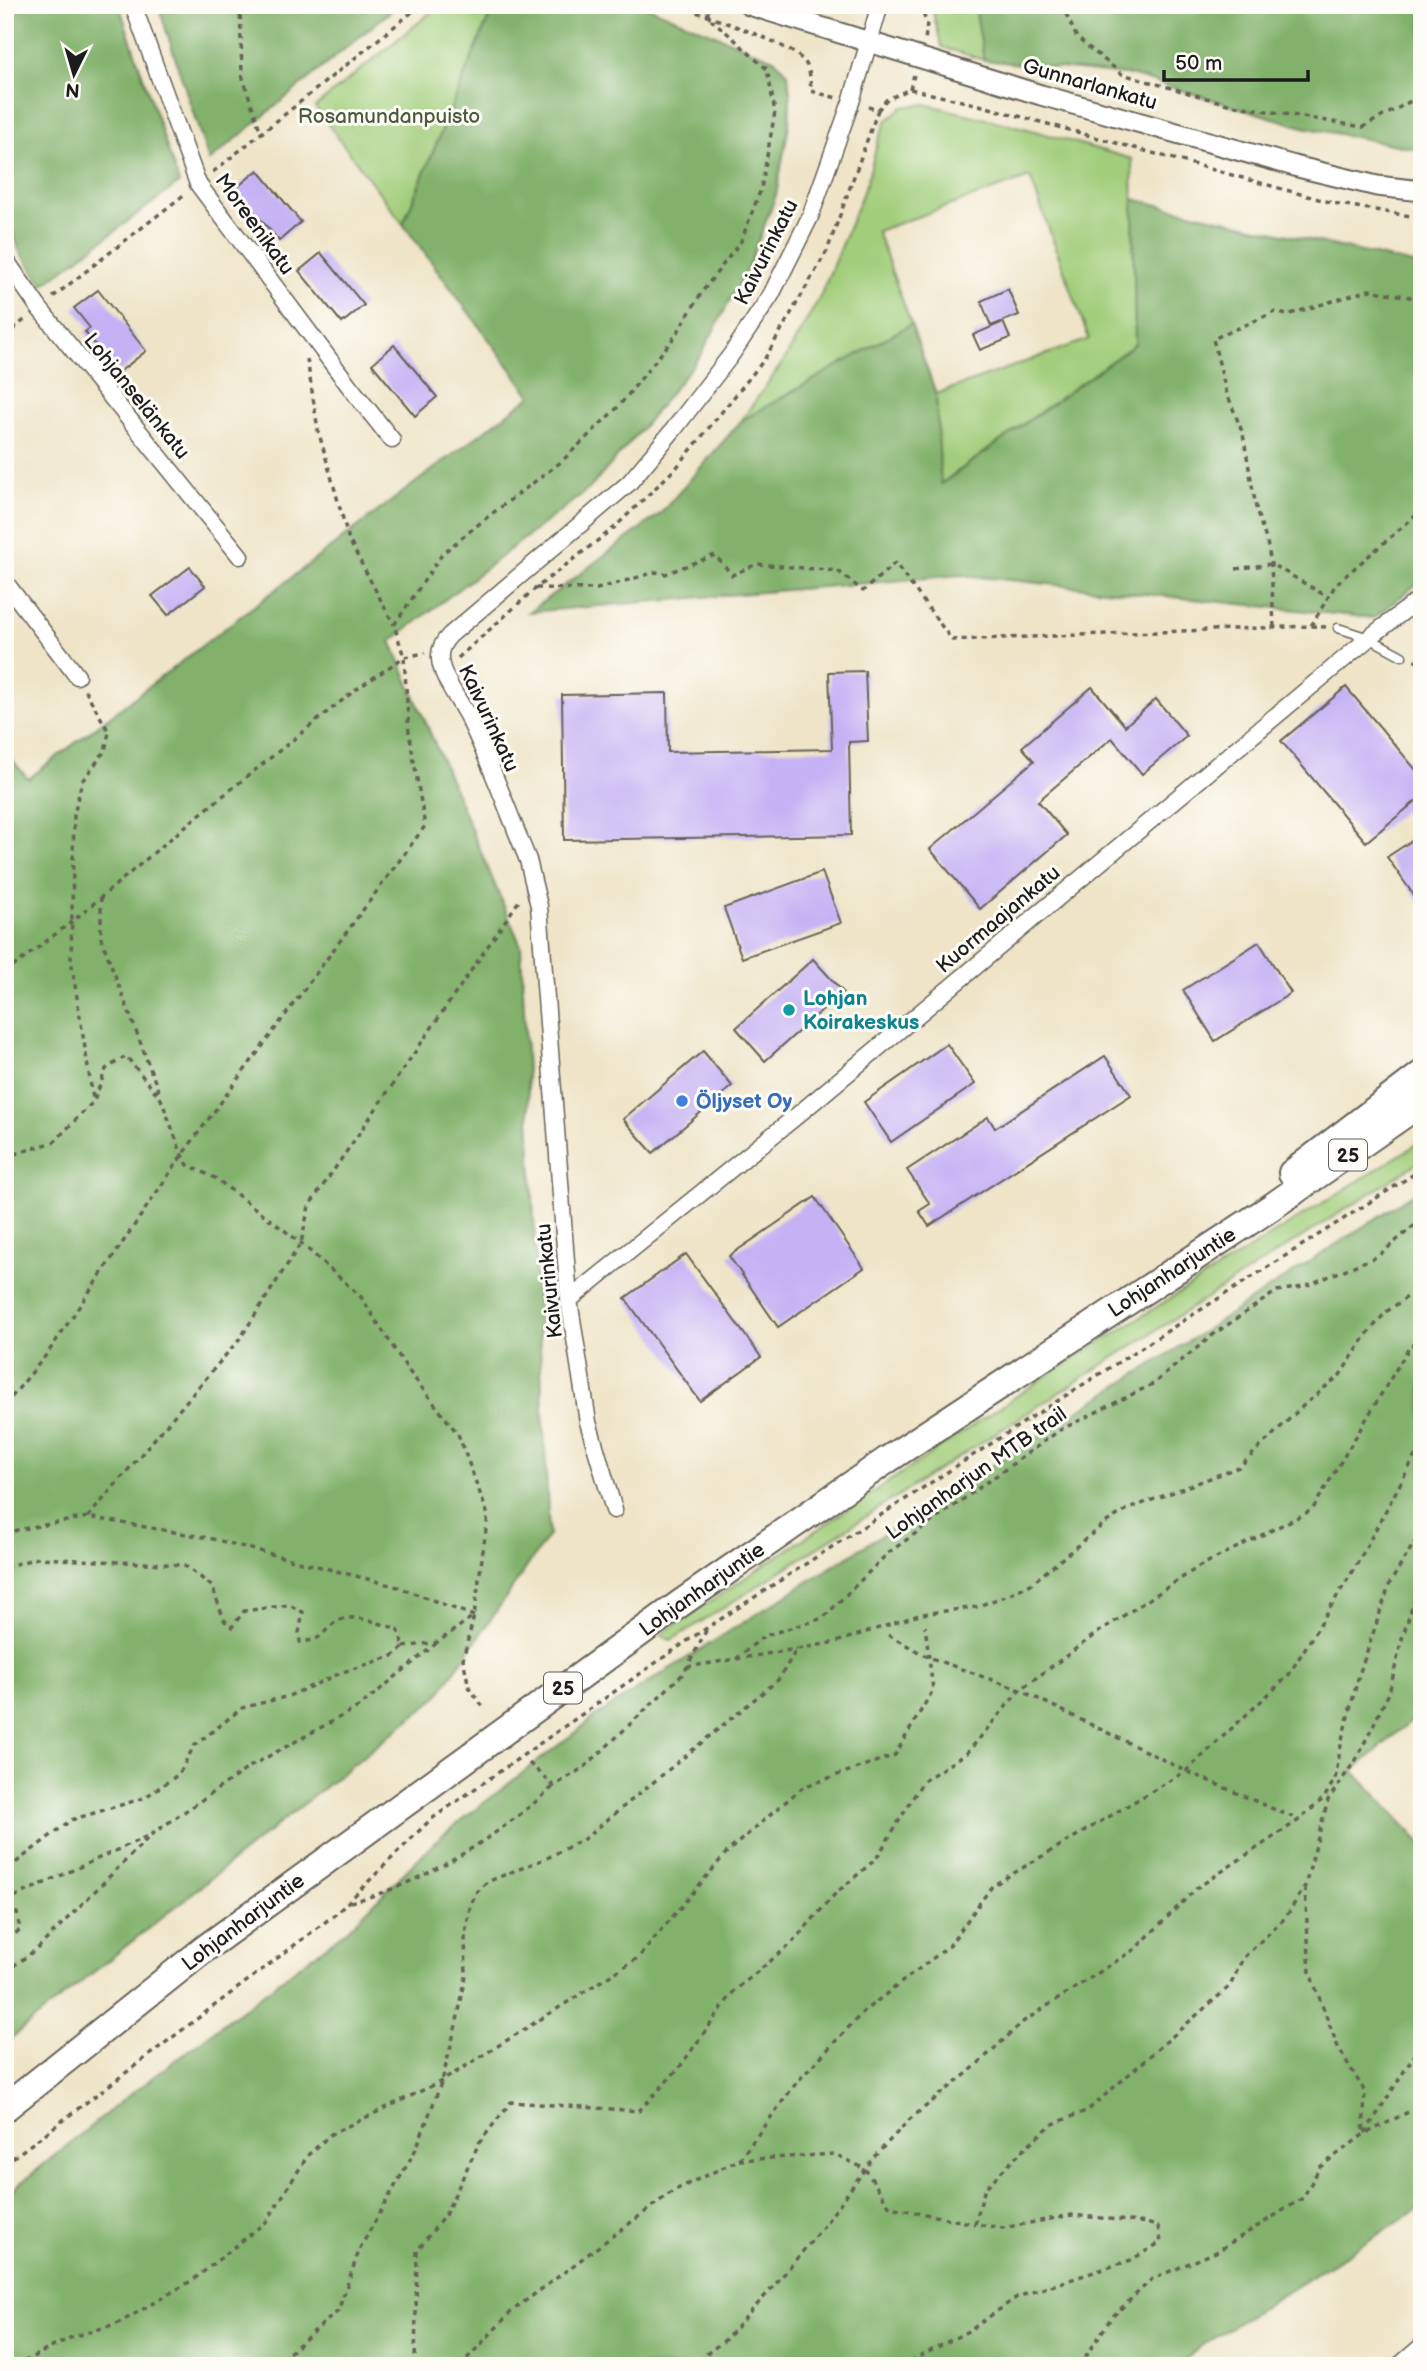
<svg xmlns="http://www.w3.org/2000/svg" width="1427" height="2371" font-family="'Balsamiq Sans',sans-serif">
	<style>
		.green { fill: #a2ce7b; stroke: #5f754c; stroke-width: 2 }
		.forest { fill: #81b16b; stroke: #4e6644; stroke-width: 2 }
		.building { fill: #c5b2f4 }
		.lines { fill: none; stroke-linecap: round; stroke-linejoin: round }
		.service-casing { stroke: #666258; stroke-width: 11 }
		.minor-casing { stroke: #666258; stroke-width: 19 }
		.tertiary-casing { stroke: #666258; stroke-width: 23 }
		.trunk-casing { stroke: #666258; stroke-width: 30 }
		.path { stroke: #666258; stroke-width: 3.5; stroke-dasharray: 5 5; stroke-linecap: butt }
		.service { stroke: #fff; stroke-width: 8 }
		.minor { stroke: #fff; stroke-width: 16 }
		.tertiary { stroke: #fff; stroke-width: 19 }
		.trunk { stroke: #fff; stroke-width: 26 }
		.culture-dot { fill: #0f9aa8; stroke: #fdfcf7; stroke-width: 2.5 }
		.shop-dot { fill: #3f7fe0; stroke: #fdfcf7; stroke-width: 2.5 }
		.labels { text-anchor: middle; stroke-width: 6; stroke-linejoin: round; paint-order: stroke }
		.shield { fill: #fdfcf7; stroke: #605f5e; stroke-width: 2 }
		.shield-label { font-size: 19px; font-weight: bold; fill: #1c1c1c }
		.street-label { font-size: 21px; fill: #1c1c1c; stroke: #fdfcf7 }
		.park-label { font-size: 21px; fill: #4b5a3d; stroke: #fdfcf7 }
		.culture-label { font-size: 21px; font-weight: bold; fill: #0d838f; stroke: #fdfcf7; text-anchor: start }
		.shop-label { font-size: 21px; font-weight: bold; fill: #366cbe; stroke: #fdfcf7; text-anchor: start }
	</style>
	<rect width="100%" height="100%" fill="#fdfcf7"/>
	<filter id="ink" filterUnits="userSpaceOnUse"><feTurbulence type="fractalNoise" baseFrequency=".0143" numOctaves="2"/><feDisplacementMap in="SourceGraphic" scale="14" xChannelSelector="R" yChannelSelector="G"/><feConvolveMatrix kernelMatrix="1 2 1 2 8 2 1 2 1" color-interpolation-filters="sRGB"/></filter>
	<filter id="wash" filterUnits="userSpaceOnUse"><feTurbulence type="fractalNoise" baseFrequency=".00686" numOctaves="4" result="noise"/><feDisplacementMap in="SourceGraphic" scale="28" xChannelSelector="R" yChannelSelector="G"/><feGaussianBlur stdDeviation="1.57" result="paint"/><feColorMatrix in="noise" values="0 0 0 0 0 0 0 0 0 0 0 0 0 0 0 0 0 1.4 0 .05"/><feComposite in="paint" operator="in"/></filter>
	<g filter="url(#wash)">
		<rect width="100%" height="100%" fill="#efe4c7"/>
		<g class="green">
			<path d="M440,5H494L403,224L315,107Z"/>
			<path d="M931,5H975L984,60L942,47Z"/>
			<path d="M925,104L1024,128L1132,159L1135,344L940,484L936,394L1089,339L1030,177L877,231L911,324L741,421L785,359L820,297L867,182L878,141L886,121L903,107Z"/>
			<path d="M1422,1141V1160L709,1617L671,1640L660,1635L1051,1373Z"/>
		</g>
		<g class="forest">
			<path d="M5,5H119L179,183L43,285L19,250L5,207Z"/>
			<path d="M158,5H398L209,161Z"/>
			<path d="M494,5H643L774,59L788,73L790,94L789,125L776,195L749,265L700,356L639,432L590,488L391,641L521,946L549,1535L436,1698L5,2043V751L28,779L411,486L531,396L403,224Z"/>
			<path d="M975,5H1422V150L1303,127L1134,76L984,60Z"/>
			<path d="M1133,199L1422,266V580L1374,618L961,575L529,612L661,513L741,421L911,324L936,394L941,484L1135,344Z"/>
			<path d="M1422,1188V1711L1353,1771L1422,1844V2207L1201,2346L1178,2366H5V2196L128,2096L347,1930L440,1837L600,1713L1195,1337Z"/>
		</g>
		<g id="blocks">
			<g class="building">
				<path d="M258,170L301,222L279,241L235,189Z"/>
				<path d="M321,253L364,305L342,323L299,271Z"/>
				<path d="M1008,289L1019,315L991,326L981,301Z"/>
				<path d="M98,290L146,351L118,373L85,332L90,328L74,308Z"/>
				<path d="M1003,322L1010,338L980,350L973,335Z"/>
				<path d="M394,345L437,397L415,416L372,364Z"/>
				<path d="M190,567L205,586L168,615L152,596Z"/>
				<path d="M865,671L868,741L849,742L851,835L564,840L562,695L667,693L668,752L832,749L829,672Z"/>
				<path d="M1092,687L1125,726L1156,699L1187,736L1142,774L1112,738L1038,801L1067,835L980,909L930,849L1034,761L1022,747Z"/>
				<path d="M1346,687L1422,777V796L1366,842L1281,741Z"/>
				<path d="M1422,834V907L1387,857Z"/>
				<path d="M822,872L841,923L742,958L724,908Z"/>
				<path d="M1259,942L1291,993L1215,1041L1183,990Z"/>
				<path d="M813,959L843,992L765,1061L736,1028Z"/>
				<path d="M947,1044L975,1084L891,1142L864,1102Z"/>
				<path d="M703,1051L732,1086L653,1153L623,1119Z"/>
				<path d="M1105,1056L1131,1095L929,1226L919,1211L930,1204L907,1170L988,1117L995,1128Z"/>
				<path d="M815,1197L864,1268L778,1327L729,1256Z"/>
				<path d="M686,1254L761,1357L700,1401L625,1298Z"/>
			</g>
		</g>
	</g>
	<g filter="url(#ink)">
		<use href="#blocks" fill-opacity="0" stroke="#666258" stroke-width="2"/>
		<g class="lines">
			<defs>
				<path id="service" d="M1338,628L1369,638L1402,656"/>
				<g id="minor">
					<path d="M133,5L198,184L350,387L392,440"/>
					<path d="M5,259L39,308L240,556"/>
					<path d="M5,582L77,676"/>
					<path d="M569,1300L794,1118L1369,638L1422,597"/>
					<path d="M614,1510L588,1422L569,1300L539,906L528,860C509,814 492,766 470,721C462,704 441,677 440,659C439,649 443,642 450,635L629,483L674,429L731,355L771,295L810,217L851,102L880,5"/>
					<path d="M1399,2366L1422,2346"/>
				</g>
				<path id="tertiary" d="M749,5L1041,95L1298,167L1377,186L1422,191"/>
				<g id="trunk">
					<path d="M1292,1173L1422,1074"/>
					<path d="M5,2108L207,1947L681,1603L887,1460L1273,1206L1422,1102"/>
				</g>
			</defs>
			<use href="#service" class="service-casing"/>
			<use href="#minor" class="minor-casing"/>
			<use href="#tertiary" class="tertiary-casing"/>
			<use href="#trunk" class="trunk-casing"/>
			<g class="path">
				<path d="M240,5L242,75L261,133"/>
				<path d="M678,5C704,16 794,43 806,64C811,72 810,82 811,91L837,98"/>
				<path d="M919,5L927,23L925,41"/>
				<path d="M1062,5L1077,38L1122,74L1231,105L1363,127L1422,95"/>
				<path d="M910,89L914,75"/>
				<path d="M868,107L878,110L886,100L910,89L979,105L1333,203L1422,218"/>
				<path d="M213,172L421,5"/>
				<path d="M53,297L185,194"/>
				<path d="M5,336L28,317"/>
				<path d="M307,359L318,430L349,540L394,625"/>
				<path d="M1236,569L1271,564L1328,597"/>
				<path d="M536,588L597,589L656,572L665,574L715,555L732,575L757,564L838,571L863,591L895,563L952,640L1311,626L1336,584L1422,510"/>
				<path d="M1311,626L1326,627"/>
				<path d="M1274,627L1271,564L1267,542L1257,513L1243,434L1226,391L1213,339L1275,312L1287,315L1369,290L1422,299"/>
				<path d="M458,658L536,588L614,528L677,467L764,360L827,251L878,110"/>
				<path d="M1414,660L1422,663"/>
				<path d="M85,690L109,732L105,751L82,781L74,815L71,960L93,1099"/>
				<path d="M101,897V938L160,1095"/>
				<path d="M5,973L74,920L194,819L354,691L404,657L425,653"/>
				<path d="M5,1157L54,1142L94,1101L106,1069L126,1056L161,1099L182,1155L188,1165L215,1178L301,1243L361,1297L408,1370L458,1434L488,1515L474,1616L463,1659L469,1687L483,1707"/>
				<path d="M5,1405L47,1354L182,1155L425,826L409,732L404,657L394,625L443,553L494,512L561,462L619,406L676,335L702,292L741,241L761,189L775,112L767,69C746,52 729,32 707,17L710,5"/>
				<path d="M88,1517L241,1337L301,1243L309,1206L521,898"/>
				<path d="M5,1536L17,1530L88,1517L209,1538L398,1587L474,1616"/>
				<path d="M5,1567L37,1558L184,1565L212,1586L224,1620L232,1627L244,1611L289,1605L303,1612L299,1633L300,1642C323,1639 317,1638 333,1624C351,1610 379,1624 398,1629L404,1647L393,1656L343,1672L289,1696L242,1708L194,1746L179,1774L144,1798L71,1820L5,1871"/>
				<path d="M888,1635L928,1657L1020,1690L1186,1771L1299,1820"/>
				<path d="M404,1647L438,1642L472,1617"/>
				<path d="M736,1659L764,1636L823,1618L888,1553L1060,1430L1153,1384L1214,1334L1277,1291L1303,1287L1378,1256L1422,1219"/>
				<path d="M687,1667L797,1649"/>
				<path d="M529,1763L554,1786L586,1766L684,1673L707,1629"/>
				<path d="M1305,1888L1310,1973L1338,2047L1365,2092L1363,2135"/>
				<path d="M5,1901L152,1834L251,1766L360,1706L438,1642"/>
				<path d="M350,1902C423,1885 498,1836 554,1786"/>
				<path d="M5,1913H17L20,1930L5,1940"/>
				<path d="M5,1972L38,1948L149,1837"/>
				<path d="M1365,2133L1422,2043"/>
				<path d="M739,2160L835,2154L865,2169L890,2207L975,2224"/>
				<path d="M5,2164L337,1913L430,1820L690,1639L1029,1419L1422,1169"/>
				<path d="M15,2366L72,2337L119,2323L193,2280L267,2221L308,2155L331,2134L442,2081L638,1958L727,1852L803,1787L895,1755L933,1690L925,1626"/>
				<path d="M274,2366L338,2311L360,2248L416,2149L442,2081L457,2021L466,1976L465,1935L470,1908L476,1893L487,1882L549,1857L584,1839L778,1680L797,1649L836,1642L922,1614L976,1607L1005,1596L1031,1584L1105,1523L1126,1510L1239,1467L1304,1405L1340,1375L1368,1333L1386,1312L1422,1286"/>
				<path d="M415,2366L417,2251L445,2215L479,2143L511,2102L639,2111L679,2068L734,1991L791,1944L835,1894L876,1859L923,1781L967,1753L1020,1690L1097,1633L1200,1566L1312,1510L1410,1346L1422,1341"/>
				<path d="M460,2366L512,2311L673,2191L739,2160L797,2082L864,2011L949,1946L992,1886L1186,1771L1288,1676L1357,1564L1422,1443"/>
				<path d="M690,2366L725,2340L774,2286L823,2227L873,2158L910,2119L970,2071L1024,2021L1135,1949L1197,1888L1299,1820L1324,1798L1335,1779L1342,1739L1359,1675L1390,1583L1422,1530"/>
				<path d="M902,2366L972,2329L1017,2297L1131,2260L1161,2242L1158,2227L1147,2223L1072,2215L1003,2228L975,2224L985,2188L1028,2145L1051,2125L1088,2110L1230,1986L1243,1958L1286,1917L1305,1886L1328,1800L1357,1758L1389,1693L1402,1639L1422,1576"/>
				<path d="M1080,2366L1111,2318L1152,2279L1216,2252L1303,2198L1320,2167L1363,2135L1422,2105"/>
			</g>
			<use href="#service" class="service"/>
			<use href="#minor" class="minor"/>
			<use href="#tertiary" class="tertiary"/>
			<use href="#trunk" class="trunk"/>
		</g>
	</g>
	<circle class="culture-dot" cx="789" cy="1010" r="7"/>
	<circle class="shop-dot" cx="682" cy="1101" r="7"/>
	<g class="labels">
		<g class="shield">
			<rect x="1329" y="1139.5" width="38" height="31" rx="5"/>
			<rect x="544" y="1672.5" width="38" height="31" rx="5"/>
		</g>
		<g class="shield-label">
			<text x="1348" y="1162">25</text>
			<text x="563" y="1695">25</text>
		</g>
		<g class="street-label">
			<text transform="translate(1090 84) rotate(16)" y="7">Gunnarlankatu</text>
			<text transform="translate(255 224) rotate(54)" y="7">Moreenikatu</text>
			<text transform="translate(766 252) rotate(-63)" y="7">Kaivurinkatu</text>
			<text transform="translate(137 396) rotate(51)" y="7">Lohjanselänkatu</text>
			<text transform="translate(489 718) rotate(65)" y="7">Kaivurinkatu</text>
			<text transform="translate(998 919) rotate(-40)" y="7">Kuormaajankatu</text>
			<text transform="translate(1172 1272) rotate(-33)" y="7">Lohjanharjuntie</text>
			<text transform="translate(549 1281) rotate(-96)" y="7">Kaivurinkatu</text>
			<text transform="translate(976 1473) rotate(-35)" y="7">Lohjanharjun MTB trail</text>
			<text transform="translate(702 1589) rotate(-35)" y="7">Lohjanharjuntie</text>
			<text transform="translate(243 1922) rotate(-37)" y="7">Lohjanharjuntie</text>
		</g>
		<g class="park-label">
			<text x="389" y="123">Rosamundanpuisto</text>
		</g>
		<g class="culture-label">
			<text x="803" y="1005">Lohjan<tspan x="803" dy="24">Koirakeskus</tspan></text>
		</g>
		<g class="shop-label">
			<text x="696" y="1108">Öljyset Oy</text>
		</g>
	</g>
	<rect width="1427" height="2371" fill="none" stroke="#fdfcf7" stroke-width="28"/>
	<g transform="translate(74 74) rotate(185)" stroke="#fdfcf7" stroke-width="5" paint-order="stroke">
	<path d="M0-5L12 26L0 18L-12 26Z" fill="#1c1c1c"/>
	<text y="-10" font-size="19" font-weight="bold" text-anchor="middle" fill="#1c1c1c">N</text>
	</g>
	<path d="M1164 70v10h144v-10" fill="none" stroke="#1c1c1c" stroke-width="3.5"/>
	<text x="1175" y="70" font-size="21" fill="#1c1c1c" stroke="#fdfcf7" stroke-width="5" paint-order="stroke">50 m</text>
</svg>
